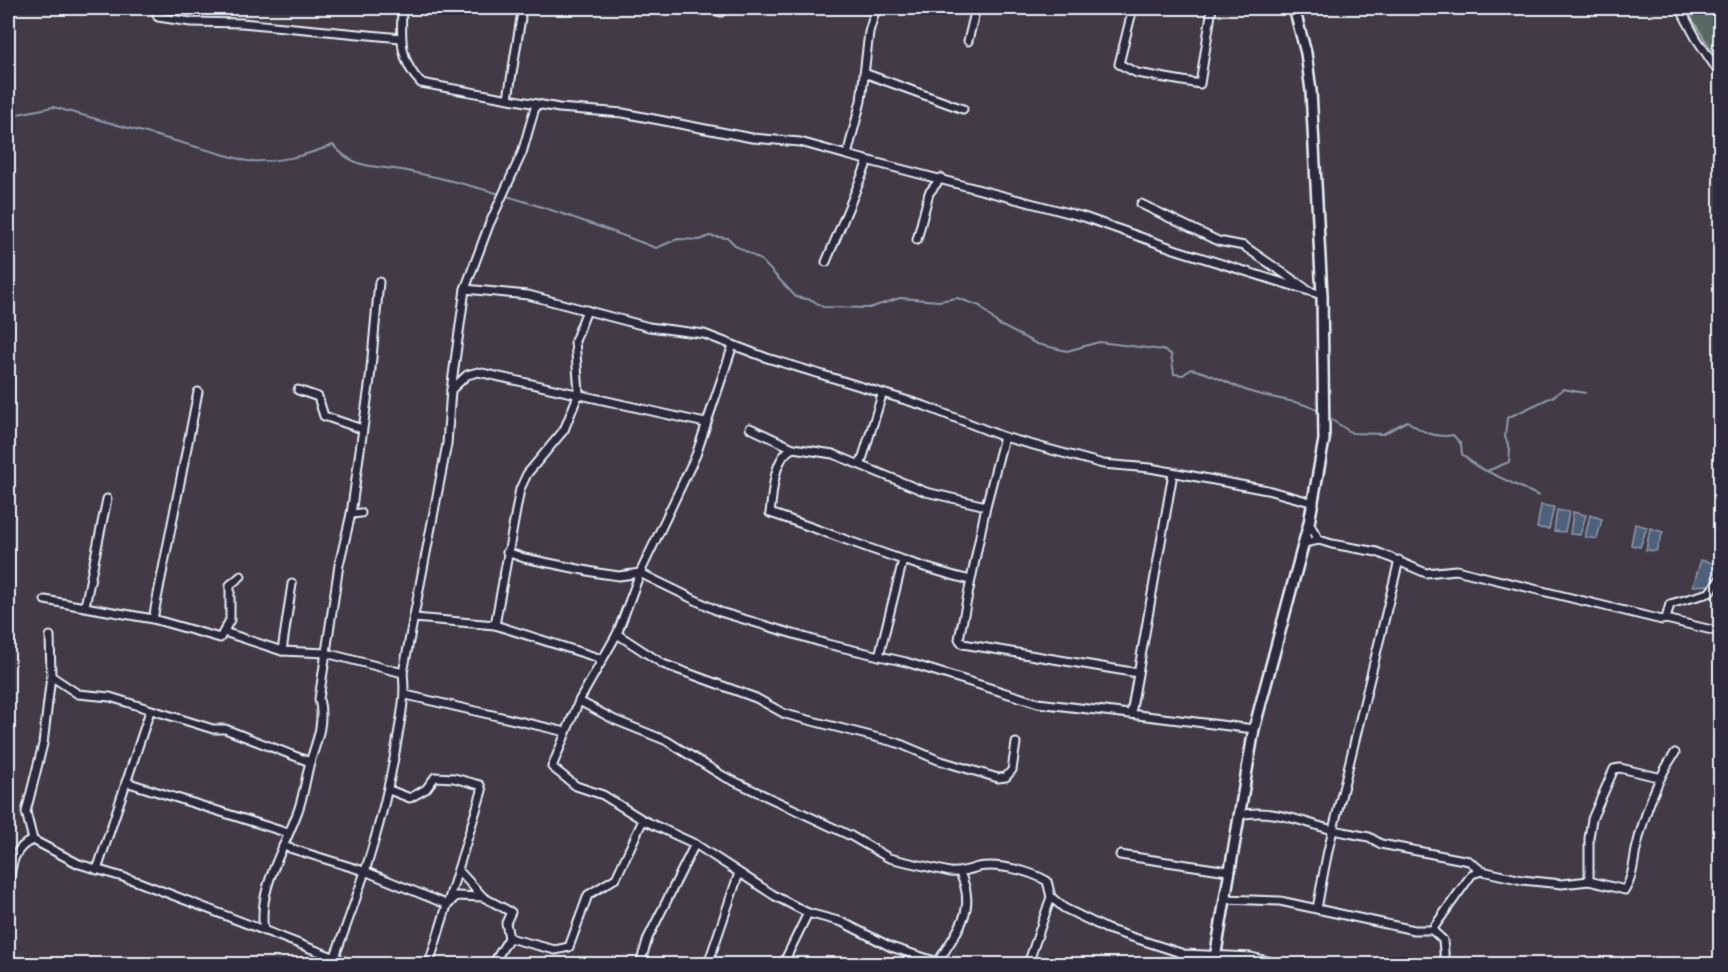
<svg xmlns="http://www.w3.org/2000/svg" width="1728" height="972" font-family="Mali,sans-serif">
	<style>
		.green { fill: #576962; stroke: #a0adad; stroke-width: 1.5 }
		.water { fill: #50607a; stroke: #8d9aac; stroke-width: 1.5 }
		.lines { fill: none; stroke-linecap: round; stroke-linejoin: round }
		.stream { stroke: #8d9aac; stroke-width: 2 }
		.minor-casing { stroke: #e8f1f8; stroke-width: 11 }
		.secondary-casing { stroke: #e8f1f8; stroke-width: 14 }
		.minor { stroke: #2f2a3d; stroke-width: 7 }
		.secondary { stroke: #2f2a3d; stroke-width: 9 }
	</style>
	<rect width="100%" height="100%" fill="#423a46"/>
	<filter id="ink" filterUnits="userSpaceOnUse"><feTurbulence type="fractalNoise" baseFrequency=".0167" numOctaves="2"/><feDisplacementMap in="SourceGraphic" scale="12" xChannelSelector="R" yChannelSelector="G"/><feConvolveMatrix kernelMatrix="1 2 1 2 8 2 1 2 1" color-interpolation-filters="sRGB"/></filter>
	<g filter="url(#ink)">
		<path class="green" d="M1685,8H1720V63Z"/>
		<g class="water">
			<path d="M1541,505L1554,507L1549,529L1537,528Z"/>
			<path d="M1557,510L1569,512L1565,532L1554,531Z"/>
			<path d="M1573,512L1586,515L1580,535L1570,534Z"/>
			<path d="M1590,515L1602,519L1597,539L1585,537Z"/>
			<path d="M1635,524L1647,527L1640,547L1631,545Z"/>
			<path d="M1650,528L1663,532L1656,551L1646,550Z"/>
			<path d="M1701,560L1717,564L1710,585L1693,586Z"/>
		</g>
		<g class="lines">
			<g class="stream">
				<path d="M8,116L53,107L247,161C278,163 304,156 333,145C356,171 376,165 407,171C493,188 575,217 656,248L678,239L700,240L709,236L728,238L736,246L761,260L796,297L812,300L823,307L869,308L900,298L939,301L957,298L980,306L998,324L1037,344L1067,351L1099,342L1163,350L1171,354L1174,374L1183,375L1191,369C1213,373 1229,385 1251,392C1275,400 1300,399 1322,413"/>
				<path d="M1326,416L1352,433L1383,434L1407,421C1421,431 1435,439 1453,435L1461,444L1462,454L1476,466L1539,496"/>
				<path d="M1487,471L1509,462L1510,449L1505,437L1507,418L1554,396L1563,389L1585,393"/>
			</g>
			<defs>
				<g id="minor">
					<path d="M155,8L158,17L191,22L242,23L401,38"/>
					<path d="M402,8C401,37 399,61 421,83L559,108L623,113L752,138L800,142L847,155"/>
					<path d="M705,8L721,12"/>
					<path d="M876,8L869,32L861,101L847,155L1084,217L1177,250L1322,295"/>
					<path d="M1133,8L1119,64L1137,73L1200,84L1212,8"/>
					<path d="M1680,8L1696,38L1720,74"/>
					<path d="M968,41L976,8"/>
					<path d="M864,73L963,109"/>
					<path d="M508,98L521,18"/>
					<path d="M1141,204L1218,241L1244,246L1305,288"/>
					<path d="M917,240L929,193L941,178"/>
					<path d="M826,262L868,161"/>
					<path d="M465,289L528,295L649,327L704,334L767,358L925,406L1004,437L1103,464L1150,468L1267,490L1314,503"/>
					<path d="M733,345L696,455L640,573L617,634L579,701L552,767L576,786L603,795L643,820L695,844L775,896L808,913L842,922L891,947L944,964"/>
					<path d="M298,390L318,397L324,416L362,429"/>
					<path d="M451,390L467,375L478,372L705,423"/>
					<path d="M750,428L793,448"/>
					<path d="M1004,437L986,506L959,639L963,644L1138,673"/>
					<path d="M861,463L882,395"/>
					<path d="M351,514L361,513"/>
					<path d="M1309,523L1319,540"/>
					<path d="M1304,543L1319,540L1332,544L1377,552L1426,573L1456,570L1662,620L1666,619L1670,604L1709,593L1720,579"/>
					<path d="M507,552L524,558L598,573L619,576L640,573L720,612L827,644L906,662L1038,703L1254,729"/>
					<path d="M1399,560L1333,830L1369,837L1381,844L1469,861L1482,871L1522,880L1562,884L1589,881L1625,890C1633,876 1633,865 1636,850C1644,815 1655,782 1675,753"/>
					<path d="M970,580C902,563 837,535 770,513C773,493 773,457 793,448L833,454L926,492L986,506"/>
					<path d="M45,600L153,619L220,638L230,620V585L241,576"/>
					<path d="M85,606L107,499"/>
					<path d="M414,618L495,625L602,659"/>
					<path d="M153,619L198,392"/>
					<path d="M1666,619L1720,632"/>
					<path d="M495,625L520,489L527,474L564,430L579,393L575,341L587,310"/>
					<path d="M224,632L282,651L326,653L403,673"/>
					<path d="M617,634L663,664L756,698L785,714L898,743L938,760L998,778L1006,777L1012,770L1016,743"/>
					<path d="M282,651L292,584"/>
					<path d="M879,656L903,560"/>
					<path d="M51,676L78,694L110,697L213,729H225L310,762"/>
					<path d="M406,695L566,732"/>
					<path d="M579,701L615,720L667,741L723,776L851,836L889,858L950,872C961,873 967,870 978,867C998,863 1030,871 1047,881L1051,897L1064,908L1107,929L1184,954L1251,957L1280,964"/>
					<path d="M1131,714L1173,473"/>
					<path d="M126,782L288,833"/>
					<path d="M389,790L410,798L426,789L435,777L454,778L480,785L482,791L429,964"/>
					<path d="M1238,816C1267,806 1305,823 1333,830C1326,856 1322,882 1317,909"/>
					<path d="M33,840L26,812L43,744L51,676L50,636"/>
					<path d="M283,846L367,872L448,905L456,896L483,897L511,912L506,923L509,938"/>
					<path d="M1120,855L1228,871"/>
					<path d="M97,870L150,711"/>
					<path d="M458,870L483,897"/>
					<path d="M1589,881V838L1592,819L1614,769L1620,768L1658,777"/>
					<path d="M8,891C11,870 11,848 33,840L79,864L136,881L351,964"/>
					<path d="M1224,899L1280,901L1414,930H1432L1443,940L1445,964"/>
					<path d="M1432,930L1472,874L1482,871"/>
					<path d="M264,931C257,887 286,847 299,808C304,793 306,777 310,762C317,741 325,721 319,699L339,565L351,514L370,379L379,282"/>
					<path d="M335,956C362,885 385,816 397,741C401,717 406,696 403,673L447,444L451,390L465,289L489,225L522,153L536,104"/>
					<path d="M938,962C957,930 978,911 960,873"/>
					<path d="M493,964L509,938L555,950L569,947L588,895L616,878L643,820"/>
					<path d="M640,964L648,938L695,844"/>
					<path d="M708,964L739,873"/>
					<path d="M783,964L808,913"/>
					<path d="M1028,964L1051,897"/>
				</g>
				<path id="secondary" d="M1214,964L1254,729L1309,523L1324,440L1322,295L1311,91L1306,53L1294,8"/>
			</defs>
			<use href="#minor" class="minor-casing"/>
			<use href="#secondary" class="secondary-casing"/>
			<use href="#minor" class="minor"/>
			<use href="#secondary" class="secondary"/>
		</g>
	</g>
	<rect width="1728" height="972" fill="none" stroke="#2f2a3d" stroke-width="30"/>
	<rect x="15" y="15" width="1698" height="942" fill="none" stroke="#e8f1f8" stroke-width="2" filter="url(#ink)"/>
</svg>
